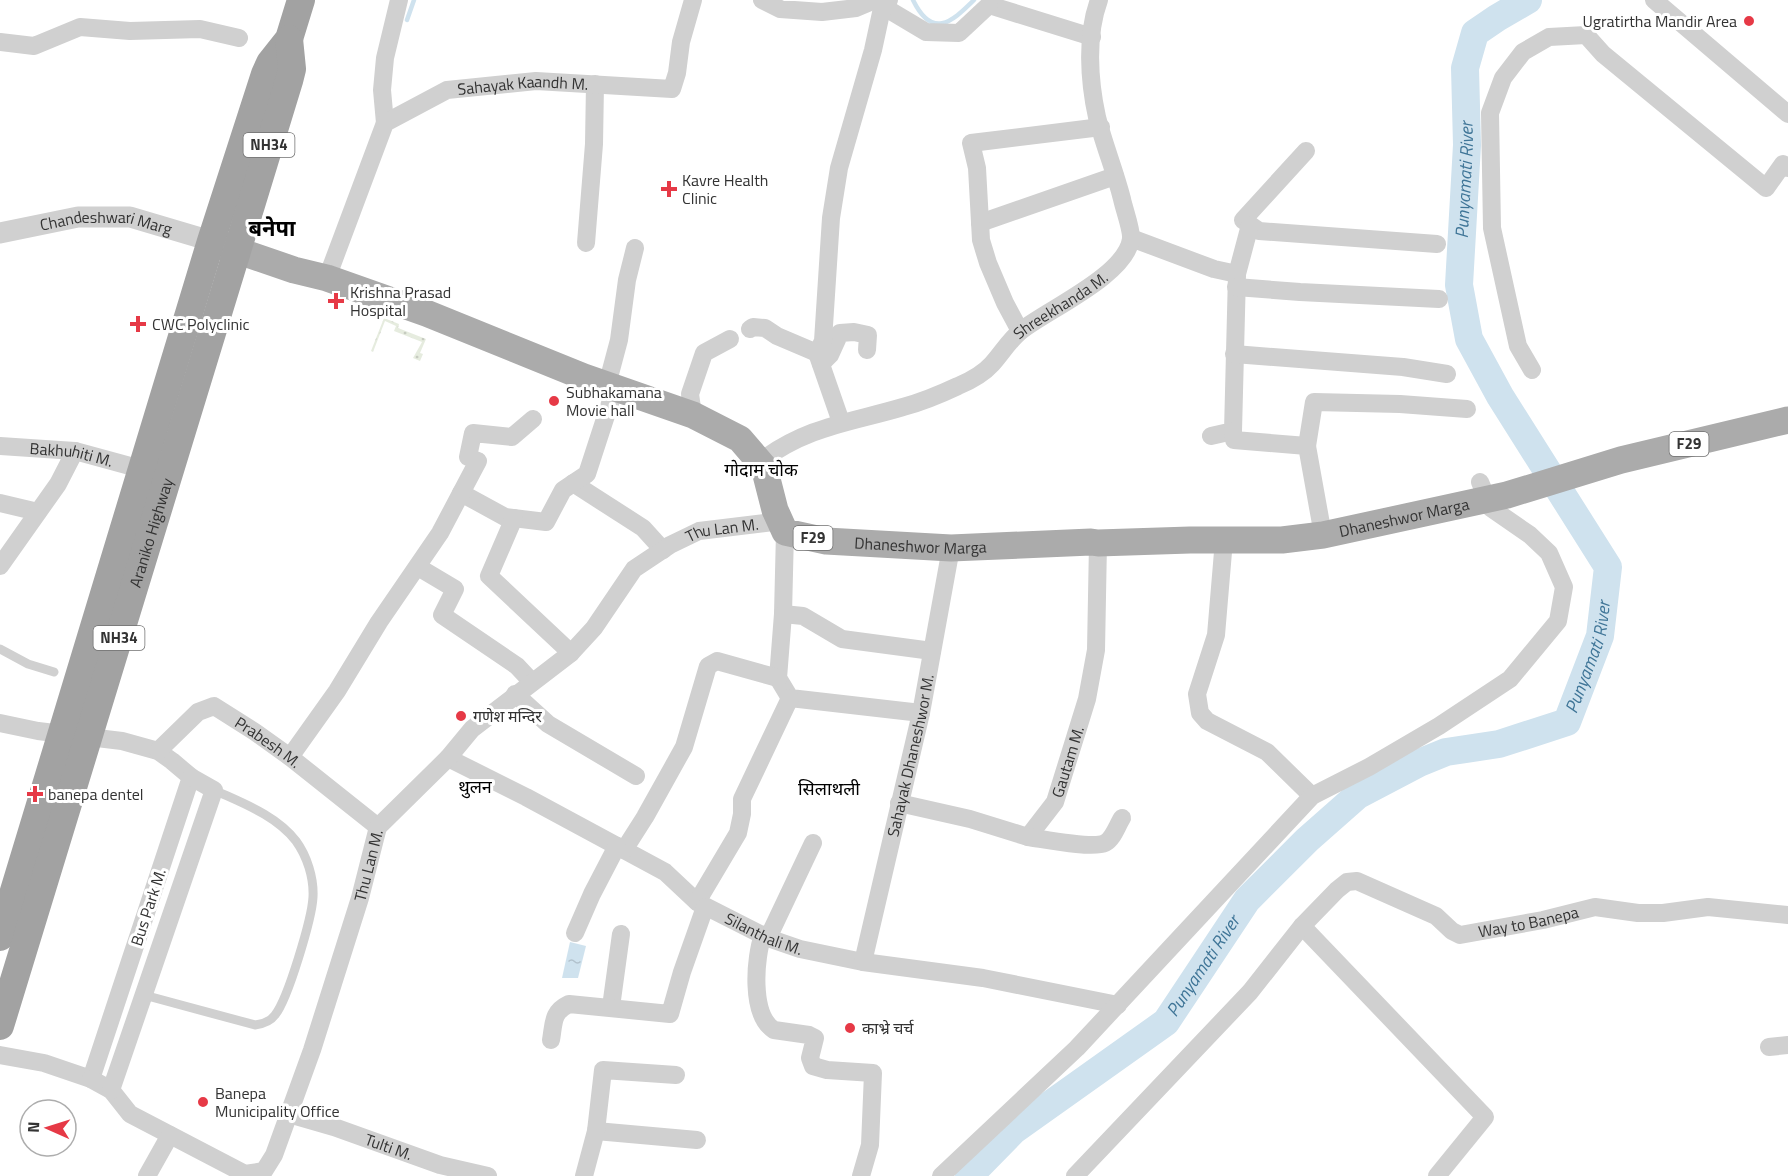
<svg xmlns="http://www.w3.org/2000/svg" width="1788" height="1176" font-family="'Titillium Web','Noto Sans Devanagari',sans-serif">
	<style>
		.park { fill: url(#park-dots) }
		.water { fill: url(#water-ripples) }
		.lines { fill: none; stroke-linecap: round; stroke-linejoin: round }
		.stream { stroke: #cfe2ee; stroke-width: 4.5 }
		.river { stroke: #cfe2ee; stroke-width: 28 }
		.service { stroke: #d0d0d0; stroke-width: 9 }
		.minor { stroke: #d0d0d0; stroke-width: 18 }
		.tertiary { stroke: #d0d0d0; stroke-width: 21 }
		.primary { stroke: #ababab; stroke-width: 27 }
		.trunk { stroke: #a2a2a2; stroke-width: 28 }
		.poi-dot { fill: #e63946; stroke: #fff; stroke-width: 2 }
		.labels { text-anchor: middle; stroke-width: 6; stroke-linejoin: round; paint-order: stroke }
		.shield { fill: #fff; stroke: #707070; stroke-width: 1.5 }
		.shield-label { font-size: 15px; font-weight: bold; fill: #333 }
		.poi-label { font-size: 16px; fill: #333; stroke: #fff; text-anchor: start }
		.street-label { font-size: 16px; fill: #333; stroke: #fff }
		.water-label { font-size: 18px; font-style: italic; fill: #3f7597; stroke: #fff }
		.neighbourhood-label { font-size: 18px; fill: #000; stroke: #fff }
		.district-label { font-size: 22px; font-weight: bold; fill: #000; stroke: #fff }
	</style>
	<defs>
		<pattern id="park-dots" width="8" height="8" patternUnits="userSpaceOnUse" patternTransform="scale(1.5)"><rect width="8" height="8" fill="#e6ecdf"/><path d="M2 2h.1M6 6h.1" fill="none" stroke="#c6cbc0" stroke-width="1.8" stroke-linecap="round"/></pattern>
		<pattern id="water-ripples" width="26" height="14" patternUnits="userSpaceOnUse" patternTransform="scale(1.5)"><rect width="26" height="14" fill="#cfe2ee"/><path d="M2 4q2-2 4 0t4 0M15 11q2-2 4 0t4 0" fill="none" stroke="#b2c2cd"/></pattern>
	</defs>
	<rect width="100%" height="100%" fill="#fff"/>
	<path class="park" d="M384,318L399,324L398,328L426,339L420,353L423,354L420,361L413,358L422,342L394,331L396,326L385,321L373,352L371,351Z"/>
	<path class="water" d="M570,942L586,946L578,978H562Z"/>
	<g class="lines">
		<g class="stream">
			<path d="M913,0C932,39 951,23 974,0"/>
			<path d="M407,20L414,0"/>
		</g>
		<path class="river" id="s1" d="M969,1176L1014,1130L1166,1022L1247,900L1307,840L1358,795L1419,763L1446,752L1499,744L1567,722L1600,636L1608,567L1500,396L1469,339L1459,285L1467,145L1465,68L1475,33L1497,18L1528,0"/>
		<g class="service">
			<path d="M0,649L28,664L54,672"/>
			<path d="M144,995L255,1025C263,1024 270,1022 275,1015C288,999 312,918 313,897C314,878 307,856 296,841C276,815 242,803 214,790"/>
		</g>
		<g class="minor">
			<path d="M762,0L780,9L822,12L856,8L875,0"/>
			<path d="M1654,0L1788,114"/>
			<path d="M989,5L1092,37"/>
			<path d="M884,7L926,32L959,33L989,5"/>
			<path d="M0,42L34,46L80,27L130,31L200,29L239,38"/>
			<path d="M385,123L382,90L385,58L399,0"/>
			<path d="M1306,151L1243,220L1259,231L1437,244"/>
			<path d="M980,223L1115,176"/>
			<path d="M1131,238L1214,269L1237,274L1233,431L1211,436"/>
			<path d="M586,243L594,144L595,84"/>
			<path d="M1237,274L1250,225"/>
			<path id="s2" d="M327,278L385,123L447,90L536,81L672,89L677,73L681,42L693,0"/>
			<path d="M1236,287L1300,292L1439,299"/>
			<path d="M750,329L753,327L765,328L777,336L817,353"/>
			<path d="M1020,331L1005,303L988,263L981,240L977,168L971,143L1101,127"/>
			<path d="M1234,354L1403,367L1447,374"/>
			<path d="M821,364L830,355L840,333L854,332L868,335L867,350"/>
			<path d="M1532,370L1518,346L1492,228L1490,113L1503,78L1523,52L1549,37L1586,35L1603,54L1766,188L1783,164L1788,168"/>
			<path d="M607,385L619,340L627,280L635,248"/>
			<path d="M693,415L690,394L704,353L730,339"/>
			<path d="M841,422L817,353L823,341L831,218L839,168L873,50L881,13L889,0"/>
			<path d="M1233,431L1234,440L1307,446L1323,535"/>
			<path id="s3" d="M0,446L75,451L141,469"/>
			<path d="M1307,446L1314,402L1400,404L1467,409"/>
			<path id="s4" d="M761,461C808,426 849,423 903,407C922,402 941,394 958,386C970,381 983,374 992,364C1002,353 1010,339 1022,330C1049,309 1126,275 1131,239C1132,230 1124,209 1122,199C1115,171 1104,145 1097,117C1089,81 1086,35 1099,0"/>
			<path d="M573,483L643,528L663,550"/>
			<path d="M461,493L505,517L546,522L563,490L587,474L615,388"/>
			<path d="M0,503L38,512"/>
			<path d="M514,518L489,576L571,653"/>
			<path d="M785,532L783,614L778,678L790,698L921,713"/>
			<path d="M1224,540L1216,635L1197,694L1200,713L1207,721L1267,752L1312,796"/>
			<path d="M0,566L58,484L75,451"/>
			<path d="M418,567L455,589L442,615L517,666L532,682"/>
			<path d="M783,614L803,616L842,639L932,651"/>
			<path d="M515,694L548,724L636,776"/>
			<path d="M0,723L38,731L122,741L158,751L172,761L191,777L91,1079L44,1063L0,1055"/>
			<path id="s5" d="M158,751L198,712L214,706L255,732L290,757L378,827"/>
			<path d="M290,757L337,691L379,622L440,533L478,461L468,457L473,433L512,437L533,419"/>
			<path id="s6" d="M448,758L526,797L665,872L697,902L768,938L800,949L863,962L983,978L1118,1005"/>
			<path id="s7" d="M899,803L970,819L1028,837L1055,802L1087,699L1096,650L1098,543"/>
			<path d="M1028,837C1043,839 1093,849 1105,843C1113,839 1117,826 1122,818"/>
			<path d="M624,850L645,817L684,747L708,666L717,661L778,678"/>
			<path d="M697,902L738,833L742,814V799L790,698"/>
			<path d="M1302,926L1485,1117L1437,1176"/>
			<path d="M575,933L592,894L617,846"/>
			<path d="M763,935C755,957 750,1015 774,1030L809,1035L815,1038L810,1058L813,1066L827,1070L873,1073L870,1145L861,1176"/>
			<path d="M768,938L813,843"/>
			<path id="s8" d="M863,962L921,713L951,548"/>
			<path d="M611,1007L621,934"/>
			<path d="M551,1040C554,1023 552,1012 569,1004L670,1014L682,972L705,907"/>
			<path d="M1769,1047L1788,1045"/>
			<path id="s9" d="M91,1079L111,1090L130,1114L245,1174L264,1171L274,1155L312,1050L360,898L378,827L448,758L472,729L571,653L594,628L634,569L670,545L699,531L781,521"/>
			<path d="M111,1090L214,790L191,777"/>
			<path id="s10" d="M289,1114L334,1127L440,1165L488,1176"/>
			<path d="M596,1131L697,1140"/>
			<path d="M147,1176L170,1135"/>
			<path d="M584,1176L596,1131L603,1070L676,1075"/>
			<path d="M941,1176L1077,1048L1312,796L1369,767L1439,726L1510,679L1558,621L1564,587L1549,553L1530,535L1491,508L1480,482"/>
			<path id="s11" d="M1075,1176L1250,992L1302,926L1337,890L1347,882L1357,881L1436,916L1452,931L1460,935L1543,920L1595,907L1638,913H1663L1708,907L1788,915"/>
		</g>
		<path class="tertiary" id="s12" d="M0,233L78,217H130L211,241"/>
		<path class="primary" id="s13" d="M218,244L294,270L327,278L426,313L584,377L693,415L740,439L764,467L775,510L785,532L826,541L951,548L1091,542L1098,543L1190,540H1282L1323,535L1507,495L1621,460L1788,420"/>
		<g class="trunk">
			<path d="M0,937L211,241L265,74L270,63L289,39L301,0"/>
			<path id="s14" d="M0,1026L289,81L292,69L289,39"/>
		</g>
	</g>
	<g class="poi-dot">
		<circle cx="1749" cy="21" r="6"/>
		<path d="M666 180h6v6h6v6h-6v6h-6v-6h-6v-6h6z"/>
		<path d="M333 292h6v6h6v6h-6v6h-6v-6h-6v-6h6z"/>
		<path d="M135 315h6v6h6v6h-6v6h-6v-6h-6v-6h6z"/>
		<circle cx="554" cy="401" r="6"/>
		<circle cx="461" cy="716" r="6"/>
		<path d="M32 785h6v6h6v6h-6v6h-6v-6h-6v-6h6z"/>
		<circle cx="850" cy="1028" r="6"/>
		<circle cx="203" cy="1102" r="6"/>
	</g>
	<g class="labels">
		<g class="shield">
			<rect x="243.5" y="133" width="51" height="24" rx="4.5"/>
			<rect x="1669.5" y="432" width="39" height="24" rx="4.5"/>
			<rect x="793.5" y="526" width="39" height="24" rx="4.5"/>
			<rect x="93.5" y="626" width="51" height="24" rx="4.5"/>
		</g>
		<g class="shield-label">
			<text x="269" y="150">NH34</text>
			<text x="1689" y="449">F29</text>
			<text x="813" y="543">F29</text>
			<text x="119" y="643">NH34</text>
		</g>
		<g class="poi-label">
			<text x="1737" y="27" text-anchor="end">Ugratirtha Mandir Area</text>
			<text x="682" y="186">Kavre Health<tspan x="682" dy="18">Clinic</tspan></text>
			<text x="350" y="298">Krishna Prasad<tspan x="350" dy="18">Hospital</tspan></text>
			<text x="152" y="330">CWC Polyclinic</text>
			<text x="566" y="398">Subhakamana<tspan x="566" dy="18">Movie hall</tspan></text>
			<text x="473" y="722">गणेश मन्दिर</text>
			<text x="48" y="800">banepa dentel</text>
			<text x="862" y="1034">काभ्रे चर्च</text>
			<text x="215" y="1099">Banepa<tspan x="215" dy="18">Municipality Office</tspan></text>
		</g>
		<g class="street-label">
			<text dy="6" stroke="none"><textPath href="#s2" startOffset="312">Sahayak Kaandh M.</textPath></text>
			<text dy="6" stroke="none"><textPath href="#s12" startOffset="108">Chandeshwari Marg</textPath></text>
			<text dy="6" stroke="none"><textPath href="#s4" startOffset="344">Shreekhanda M.</textPath></text>
			<text dy="6" stroke="none"><textPath href="#s3" startOffset="72">Bakhuhiti M.</textPath></text>
			<text dy="6" stroke="none"><textPath href="#s13" startOffset="1286">Dhaneshwor Marga</textPath></text>
			<text dy="6" stroke="none"><textPath href="#s9" startOffset="1030">Thu Lan M.</textPath></text>
			<text dy="6" stroke="none"><textPath href="#s14" startOffset="516">Araniko Highway</textPath></text>
			<text dy="6" stroke="none"><textPath href="#s13" startOffset="800">Dhaneshwor Marga</textPath></text>
			<text dy="6" stroke="none"><textPath href="#s5" startOffset="138">Prabesh M.</textPath></text>
			<text dy="6" stroke="none"><textPath href="#s8" startOffset="212">Sahayak Dhaneshwor M.</textPath></text>
			<text dy="6" stroke="none"><textPath href="#s7" startOffset="220">Gautam M.</textPath></text>
			<text dy="6" stroke="none"><textPath href="#s9" startOffset="526">Thu Lan M.</textPath></text>
			<text transform="translate(148 907) rotate(-72)" y="6">Bus Park M.</text>
			<text dy="6" stroke="none"><textPath href="#s11" startOffset="598">Way to Banepa</textPath></text>
			<text dy="6" stroke="none"><textPath href="#s6" startOffset="363">Silanthali M.</textPath></text>
			<text dy="6" stroke="none"><textPath href="#s10" startOffset="105">Tulti M.</textPath></text>
		</g>
		<g class="water-label">
			<text dy="6" stroke="none"><textPath href="#s1" startOffset="1362">Punyamati River</textPath></text>
			<text dy="6" stroke="none"><textPath href="#s1" startOffset="842">Punyamati River</textPath></text>
			<text dy="6" stroke="none"><textPath href="#s1" startOffset="318">Punyamati River</textPath></text>
		</g>
		<g class="neighbourhood-label">
			<text x="761" y="476">गाेदाम चाेक</text>
			<text x="475" y="793">थुलन</text>
			<text x="829" y="795">सिलाथली</text>
		</g>
		<g class="district-label">
			<text x="272" y="236">बनेपा</text>
		</g>
	</g>
	<g transform="translate(48 1128) rotate(273)"><circle r="28" fill="#ffffff" stroke="#adadad" stroke-width="1.5"/>
	<path d="M0-4.5L10 22L0 15L-10 22Z" fill="#e63946"/>
	<text y="-9" font-size="16" font-weight="bold" text-anchor="middle" fill="#333333">N</text>
	</g>
</svg>
